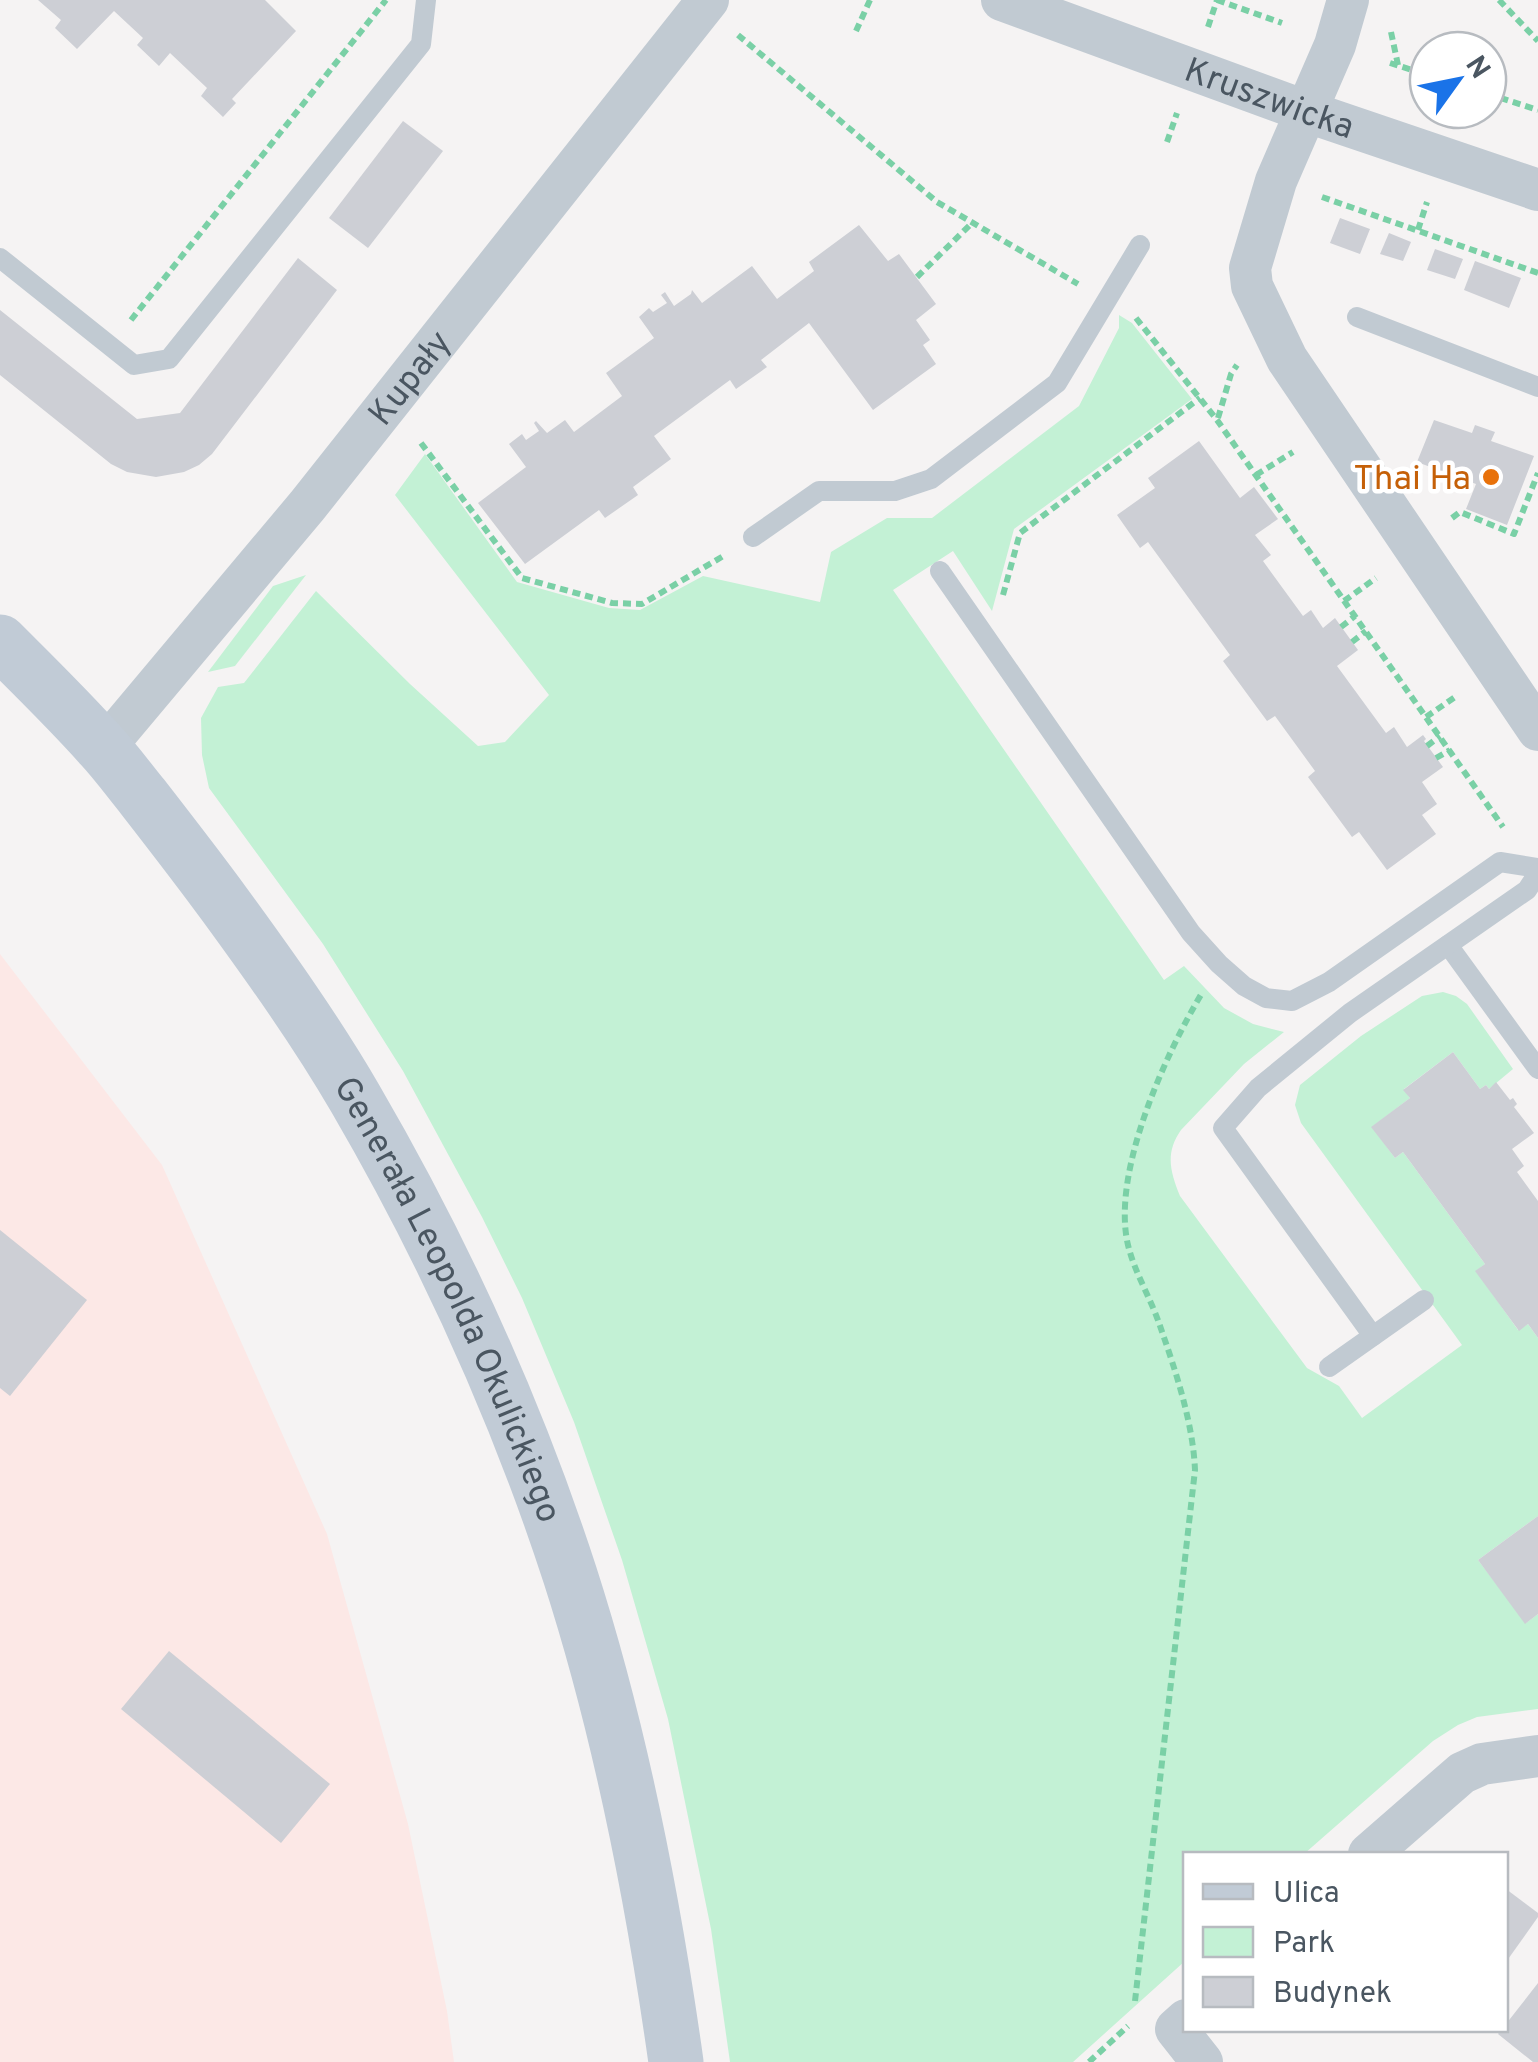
<svg xmlns="http://www.w3.org/2000/svg" width="1538" height="2062" font-family="Overpass,sans-serif">
	<style>
		.medical { fill: #fce8e6 }
		.green { fill: #c3f1d5 }
		.building { fill: #cdcfd5 }
		.lines { fill: none; stroke-linecap: round; stroke-linejoin: round }
		.path { stroke: #7ad0a6; stroke-width: 6; stroke-dasharray: 8 5; stroke-linecap: butt }
		.service { stroke: #c1cad2; stroke-width: 20 }
		.minor { stroke: #c1cad2; stroke-width: 42 }
		.secondary { stroke: #c1cbd6; stroke-width: 55 }
		.food-dot { fill: #e8710a; stroke: #fff; stroke-width: 4 }
		.labels { text-anchor: middle; stroke-width: 9; stroke-linejoin: round; paint-order: stroke }
		.street-label { font-size: 35px; fill: #4a5661; stroke: #fff }
		.food-label { font-size: 35px; fill: #c56008; stroke: #fff; text-anchor: end }
	</style>
	<rect width="100%" height="100%" fill="#f5f3f3"/>
	<path class="medical" d="M0,954L162,1165L327,1534L408,1824L447,2011L454,2062H0Z"/>
	<g class="green">
		<path d="M1119,315L1132,323L1192,399L1014,529L992,611L953,551L893,590L1164,980L1184,966L1224,1008L1253,1024L1284,1032L1244,1064L1181,1130C1165,1153 1170,1171 1180,1196L1307,1368L1339,1386L1362,1418L1462,1345L1301,1123L1295,1105L1300,1085L1361,1036L1422,996L1443,992L1456,996L1467,1004L1513,1069L1489,1089L1486,1085L1480,1089L1453,1052L1404,1089L1410,1098L1372,1127L1395,1158L1403,1152L1485,1264L1476,1271L1518,1330L1528,1324L1538,1338V1516L1478,1560L1526,1623L1538,1614V1709L1477,1717L1458,1725L1433,1741L1304,1854H1186L1185,1961L1073,2062H730L711,1929L668,1719L622,1560L574,1422L522,1298L482,1217L403,1071L323,944L209,788L202,755L201,718L218,687L244,683L316,591L410,684L478,746L505,742L549,695L395,495L425,454L517,582L609,608L640,610L703,576L820,602L831,552L887,518H932L1079,406L1119,328Z"/>
		<path d="M306,575L235,666L208,672L273,586Z"/>
	</g>
	<g class="building">
		<path d="M38,0H265L296,31L232,99L236,103L223,117L201,96L207,88L170,53L159,66L137,45L143,38L114,11L77,49L55,28L61,20Z"/>
		<path d="M403,121L443,151L368,248L329,218Z"/>
		<path d="M1340,218L1370,229L1360,254L1330,243Z"/>
		<path d="M859,225L888,261L899,254L936,304L916,320L930,340L923,345L936,364L873,410L809,323L761,360L767,367L736,389L730,380L654,436L671,459L633,487L638,495L605,518L599,510L525,564L478,503L526,467L509,444L522,434L526,440L539,431L534,423L536,421L547,433L565,420L574,432L622,396L606,373L654,338L639,317L649,308L653,312L667,303L661,295L665,292L674,306L691,294L692,290L702,303L752,266L777,299L814,271L809,262Z"/>
		<path d="M1389,233L1411,242L1403,261L1380,254Z"/>
		<path d="M1435,249L1463,259L1455,279L1427,270Z"/>
		<path d="M298,258L337,290L212,454L199,465L184,472L156,477L127,472L111,464L0,375V310L137,419L180,413Z"/>
		<path d="M1475,261L1521,278L1509,308L1464,290Z"/>
		<path d="M1434,420L1472,433L1475,425L1495,432L1491,441L1534,456L1507,525L1466,509L1476,484L1417,462Z"/>
		<path d="M1199,441L1240,498L1254,487L1278,519L1255,535L1271,555L1263,561L1303,616L1311,610L1323,628L1335,618L1358,650L1337,666L1386,733L1394,727L1407,747L1423,735L1426,739L1424,741L1443,767L1422,782L1437,804L1422,815L1436,834L1387,870L1359,832L1352,837L1308,777L1315,771L1275,716L1267,721L1223,661L1230,655L1148,542L1140,548L1117,515L1155,488L1148,478Z"/>
		<path d="M1453,1052L1480,1089L1486,1085L1489,1089L1496,1082L1510,1100L1513,1098L1517,1104L1514,1107L1534,1133L1512,1149L1524,1166L1517,1172L1538,1201V1338L1528,1324L1519,1331L1475,1271L1485,1264L1403,1152L1395,1158L1371,1127L1410,1098L1403,1090Z"/>
		<path d="M0,1230L87,1300L10,1396L0,1388Z"/>
		<path d="M1538,1516V1614L1525,1624L1478,1560Z"/>
		<path d="M169,1651L330,1784L281,1843L121,1709Z"/>
		<path d="M1506,1889L1538,1913V1917L1506,1962Z"/>
		<path d="M1538,1983V2062H1533L1498,2034L1501,2030H1506V2024Z"/>
	</g>
	<g class="lines">
		<g class="path">
			<path d="M1217,0L1282,23"/>
			<path d="M1499,0L1538,41"/>
			<path d="M1208,27L1217,0"/>
			<path d="M856,31L870,0"/>
			<path d="M1391,32L1398,65"/>
			<path d="M738,35L937,202L1078,284"/>
			<path d="M1390,63L1428,75"/>
			<path d="M1488,94L1538,110"/>
			<path d="M1167,142L1177,113"/>
			<path d="M1322,197L1538,273"/>
			<path d="M1418,230L1427,202"/>
			<path d="M917,277L972,223"/>
			<path d="M1136,318L1217,420L1503,827"/>
			<path d="M131,320L386,0"/>
			<path d="M1218,418L1231,374L1237,365"/>
			<path d="M421,443L522,578L612,603L642,604L725,555"/>
			<path d="M1256,475L1293,452"/>
			<path d="M1452,518L1460,512L1514,534L1538,473"/>
			<path d="M1003,595L1020,533L1200,398"/>
			<path d="M1344,601L1376,578"/>
			<path d="M1341,627L1355,616"/>
			<path d="M1352,642L1366,631"/>
			<path d="M1426,717L1458,695"/>
			<path d="M1427,746L1440,736"/>
			<path d="M1436,758L1450,750"/>
			<path d="M1135,2001L1195,1470C1193,1422 1175,1369 1159,1323C1150,1297 1134,1271 1128,1245C1111,1173 1165,1055 1202,993"/>
			<path d="M1089,2062L1128,2026"/>
		</g>
		<g class="service">
			<path d="M0,258L134,365L169,359L421,44L426,0"/>
			<path d="M1357,317L1538,387"/>
			<path d="M753,537L819,491H895L931,479L1057,383L1140,245"/>
			<path d="M940,571L1191,933L1219,964L1244,986L1266,998L1292,1001L1329,982L1500,862L1538,868"/>
			<path d="M1448,945L1538,1069"/>
			<path d="M1373,1336L1223,1128L1258,1088L1350,1013L1527,890L1538,873"/>
			<path d="M1329,1367L1424,1300"/>
		</g>
		<g class="minor">
			<path id="s1" d="M1002,0L1308,112L1538,190"/>
			<path d="M1348,0L1335,45L1276,181L1250,268L1252,286L1287,359L1538,730"/>
			<path id="s2" d="M104,748L307,506L708,0"/>
			<path d="M1369,1854L1462,1773L1482,1764L1538,1756"/>
			<path d="M1186,2020L1176,2029L1202,2062"/>
		</g>
		<path class="secondary" id="s3" d="M0,642C34,676 69,710 101,746C116,762 128,779 142,796C170,832 198,868 225,905C271,968 316,1031 355,1098C443,1249 516,1409 570,1575C621,1733 653,1898 676,2062"/>
	</g>
	<circle class="food-dot" cx="1491" cy="477" r="10"/>
	<g class="labels">
		<g class="street-label">
			<text dy="12" stroke="none"><textPath href="#s1" startOffset="285">Kruszwicka</textPath></text>
			<text dy="12" stroke="none"><textPath href="#s2" startOffset="480">Kupały</textPath></text>
			<text dy="12" stroke="none"><textPath href="#s3" startOffset="802">Generała Leopolda Okulickiego</textPath></text>
		</g>
		<g class="food-label">
			<text x="1471" y="489">Thai Ha</text>
		</g>
	</g>
	<rect x="1183" y="1852" width="325" height="180" fill="#ffffff" stroke="#b7bbc0" stroke-width="2.5"/>
	<rect x="1203" y="1884" width="50" height="15" fill="#c1cbd6" stroke="#b7bbc0" stroke-width="2.5"/>
	<text x="1273" y="1902" font-size="30" fill="#4a5661">Ulica</text>
	<rect x="1203" y="1927" width="50" height="30" fill="#c3f1d5" stroke="#b7bbc0" stroke-width="2.5"/>
	<text x="1273" y="1952" font-size="30" fill="#4a5661">Park</text>
	<rect x="1203" y="1977" width="50" height="30" fill="#cdcfd5" stroke="#b7bbc0" stroke-width="2.5"/>
	<text x="1273" y="2002" font-size="30" fill="#4a5661">Budynek</text>
	<g transform="translate(1458 80) rotate(57)"><circle r="48" fill="#ffffff" stroke="#b7bbc0" stroke-width="2.5"/>
	<path d="M0-8L18 38L0 25L-18 38Z" fill="#1a73e8"/>
	<text y="-15" font-size="28" font-weight="bold" text-anchor="middle" fill="#4a5661">N</text>
	</g>
</svg>
